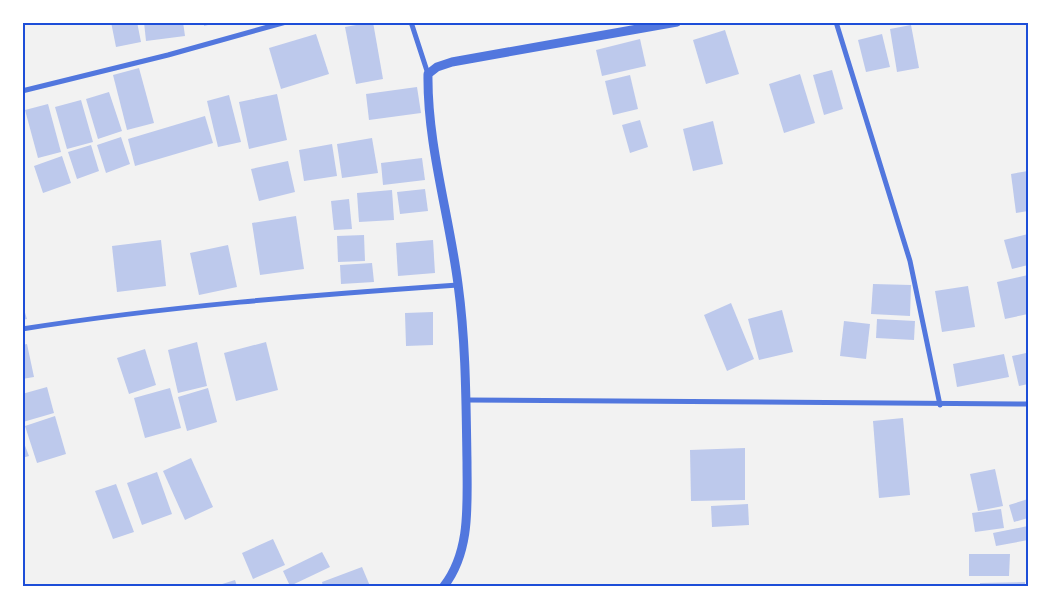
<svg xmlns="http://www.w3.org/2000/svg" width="1051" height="609" font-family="Lora,serif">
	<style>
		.building { fill: #bdc9ec }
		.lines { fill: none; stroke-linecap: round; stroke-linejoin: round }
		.minor { stroke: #5277de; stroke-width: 5 }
		.tertiary { stroke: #5277de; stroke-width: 9 }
		.neatline { fill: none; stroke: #1d4ed8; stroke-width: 2 }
	</style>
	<rect width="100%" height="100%" fill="#f2f2f2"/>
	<g class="building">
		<path d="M111,22H137L141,42L116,47Z"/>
		<path d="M144,22H183L185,36L146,41Z"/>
		<path d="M204,22H216V23L204,26Z"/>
		<path d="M373,22L383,79L356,84L345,27Z"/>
		<path d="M911,25L919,68L897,72L890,29Z"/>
		<path d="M725,30L739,74L706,84L693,40Z"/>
		<path d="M316,34L329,74L281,89L269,48Z"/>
		<path d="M882,34L890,67L866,72L858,40Z"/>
		<path d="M640,39L646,66L602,76L596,50Z"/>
		<path d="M139,68L154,123L127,130L113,75Z"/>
		<path d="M832,70L843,109L824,115L813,75Z"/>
		<path d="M800,74L815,123L784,133L769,84Z"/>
		<path d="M630,75L638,109L613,115L605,81Z"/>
		<path d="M417,87L421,113L369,120L366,94Z"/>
		<path d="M109,92L122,131L98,139L86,99Z"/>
		<path d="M277,94L287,140L249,149L239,102Z"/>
		<path d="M229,95L241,142L218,147L207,101Z"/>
		<path d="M81,100L93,142L67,149L55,107Z"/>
		<path d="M48,104L61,152L38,158L25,110Z"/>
		<path d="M205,116L213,143L135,166L128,139Z"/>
		<path d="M640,120L648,147L630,153L622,125Z"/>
		<path d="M713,121L723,164L693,171L683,129Z"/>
		<path d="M121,137L130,164L106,173L97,145Z"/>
		<path d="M372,138L378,173L342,178L337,144Z"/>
		<path d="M332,144L337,176L304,181L299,150Z"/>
		<path d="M91,145L99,171L77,179L68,152Z"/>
		<path d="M62,156L71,183L43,193L34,166Z"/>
		<path d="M422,158L425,180L383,185L381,163Z"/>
		<path d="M288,161L295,192L259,201L251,169Z"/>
		<path d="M1028,171V211L1016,213L1011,174Z"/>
		<path d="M425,189L428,211L400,214L397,192Z"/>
		<path d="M392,190L394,220L359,222L357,193Z"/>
		<path d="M349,199L352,229L334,230L331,201Z"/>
		<path d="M296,216L304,269L260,275L252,223Z"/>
		<path d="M1028,234V265L1012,269L1004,240Z"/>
		<path d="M364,235L365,261L338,262L337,236Z"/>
		<path d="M161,240L166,286L117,292L112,246Z"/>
		<path d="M433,240L435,273L398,276L396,243Z"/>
		<path d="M228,245L237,287L199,295L190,253Z"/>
		<path d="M372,263L374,282L341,284L340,265Z"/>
		<path d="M1028,275V314L1005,319L997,282Z"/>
		<path d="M873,284L911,285L910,316L871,314Z"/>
		<path d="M968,286L975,327L942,332L935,291Z"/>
		<path d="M22,303L27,319L22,320Z"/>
		<path d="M731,303L754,359L727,371L704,315Z"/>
		<path d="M782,310L793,352L759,360L748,319Z"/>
		<path d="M433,312V345L406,346L405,313Z"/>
		<path d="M877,319L915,321L914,340L876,338Z"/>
		<path d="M844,321L870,324L866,359L840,356Z"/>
		<path d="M197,342L207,386L178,393L168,350Z"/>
		<path d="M266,342L278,390L236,401L224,353Z"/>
		<path d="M27,344L34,377L22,379V345Z"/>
		<path d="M145,349L156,385L129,394L117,358Z"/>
		<path d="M1026,353L1028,384L1019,386L1012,356Z"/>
		<path d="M1004,354L1009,377L957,387L953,364Z"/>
		<path d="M47,387L54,413L23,422L22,394Z"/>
		<path d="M170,388L181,428L145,438L134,398Z"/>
		<path d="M208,388L217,422L187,431L178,397Z"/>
		<path d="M55,416L66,454L37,463L25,426Z"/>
		<path d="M903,418L910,495L879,498L873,421Z"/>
		<path d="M22,438L29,456L22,458Z"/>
		<path d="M745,448V500L691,501L690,450Z"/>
		<path d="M191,458L213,507L185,520L163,471Z"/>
		<path d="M995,469L1003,506L978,511L970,474Z"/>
		<path d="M157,472L172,514L142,525L127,483Z"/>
		<path d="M116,484L134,532L113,539L95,491Z"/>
		<path d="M1028,499V518L1014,522L1009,505Z"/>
		<path d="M748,504L749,525L712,527L711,506Z"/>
		<path d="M1001,509L1004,528L975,532L972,513Z"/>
		<path d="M1028,526V540L996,546L993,533Z"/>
		<path d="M273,539L285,565L253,579L242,553Z"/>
		<path d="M322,552L330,567L290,586L283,571Z"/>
		<path d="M969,554H1010L1009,576H969Z"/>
		<path d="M362,567L370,586H323L322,582Z"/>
		<path d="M235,580L237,586H216Z"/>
		<path d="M1025,582V586H980V583Z"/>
	</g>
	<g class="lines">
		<g class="minor">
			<path d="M411,22L428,74"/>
			<path d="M836,22L910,261L940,405"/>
			<path d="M22,91L168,55L286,22"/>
			<path d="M22,329C167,306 313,295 458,285"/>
			<path d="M467,400L1028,404"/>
		</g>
		<path class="tertiary" d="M444,586C471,551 467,504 467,462C466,403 466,343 458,284C449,214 427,144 428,74L437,67L452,62L677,22"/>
	</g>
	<rect width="1051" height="609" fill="none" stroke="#ffffff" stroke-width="48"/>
	<rect x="24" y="24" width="1003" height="561" class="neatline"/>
</svg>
